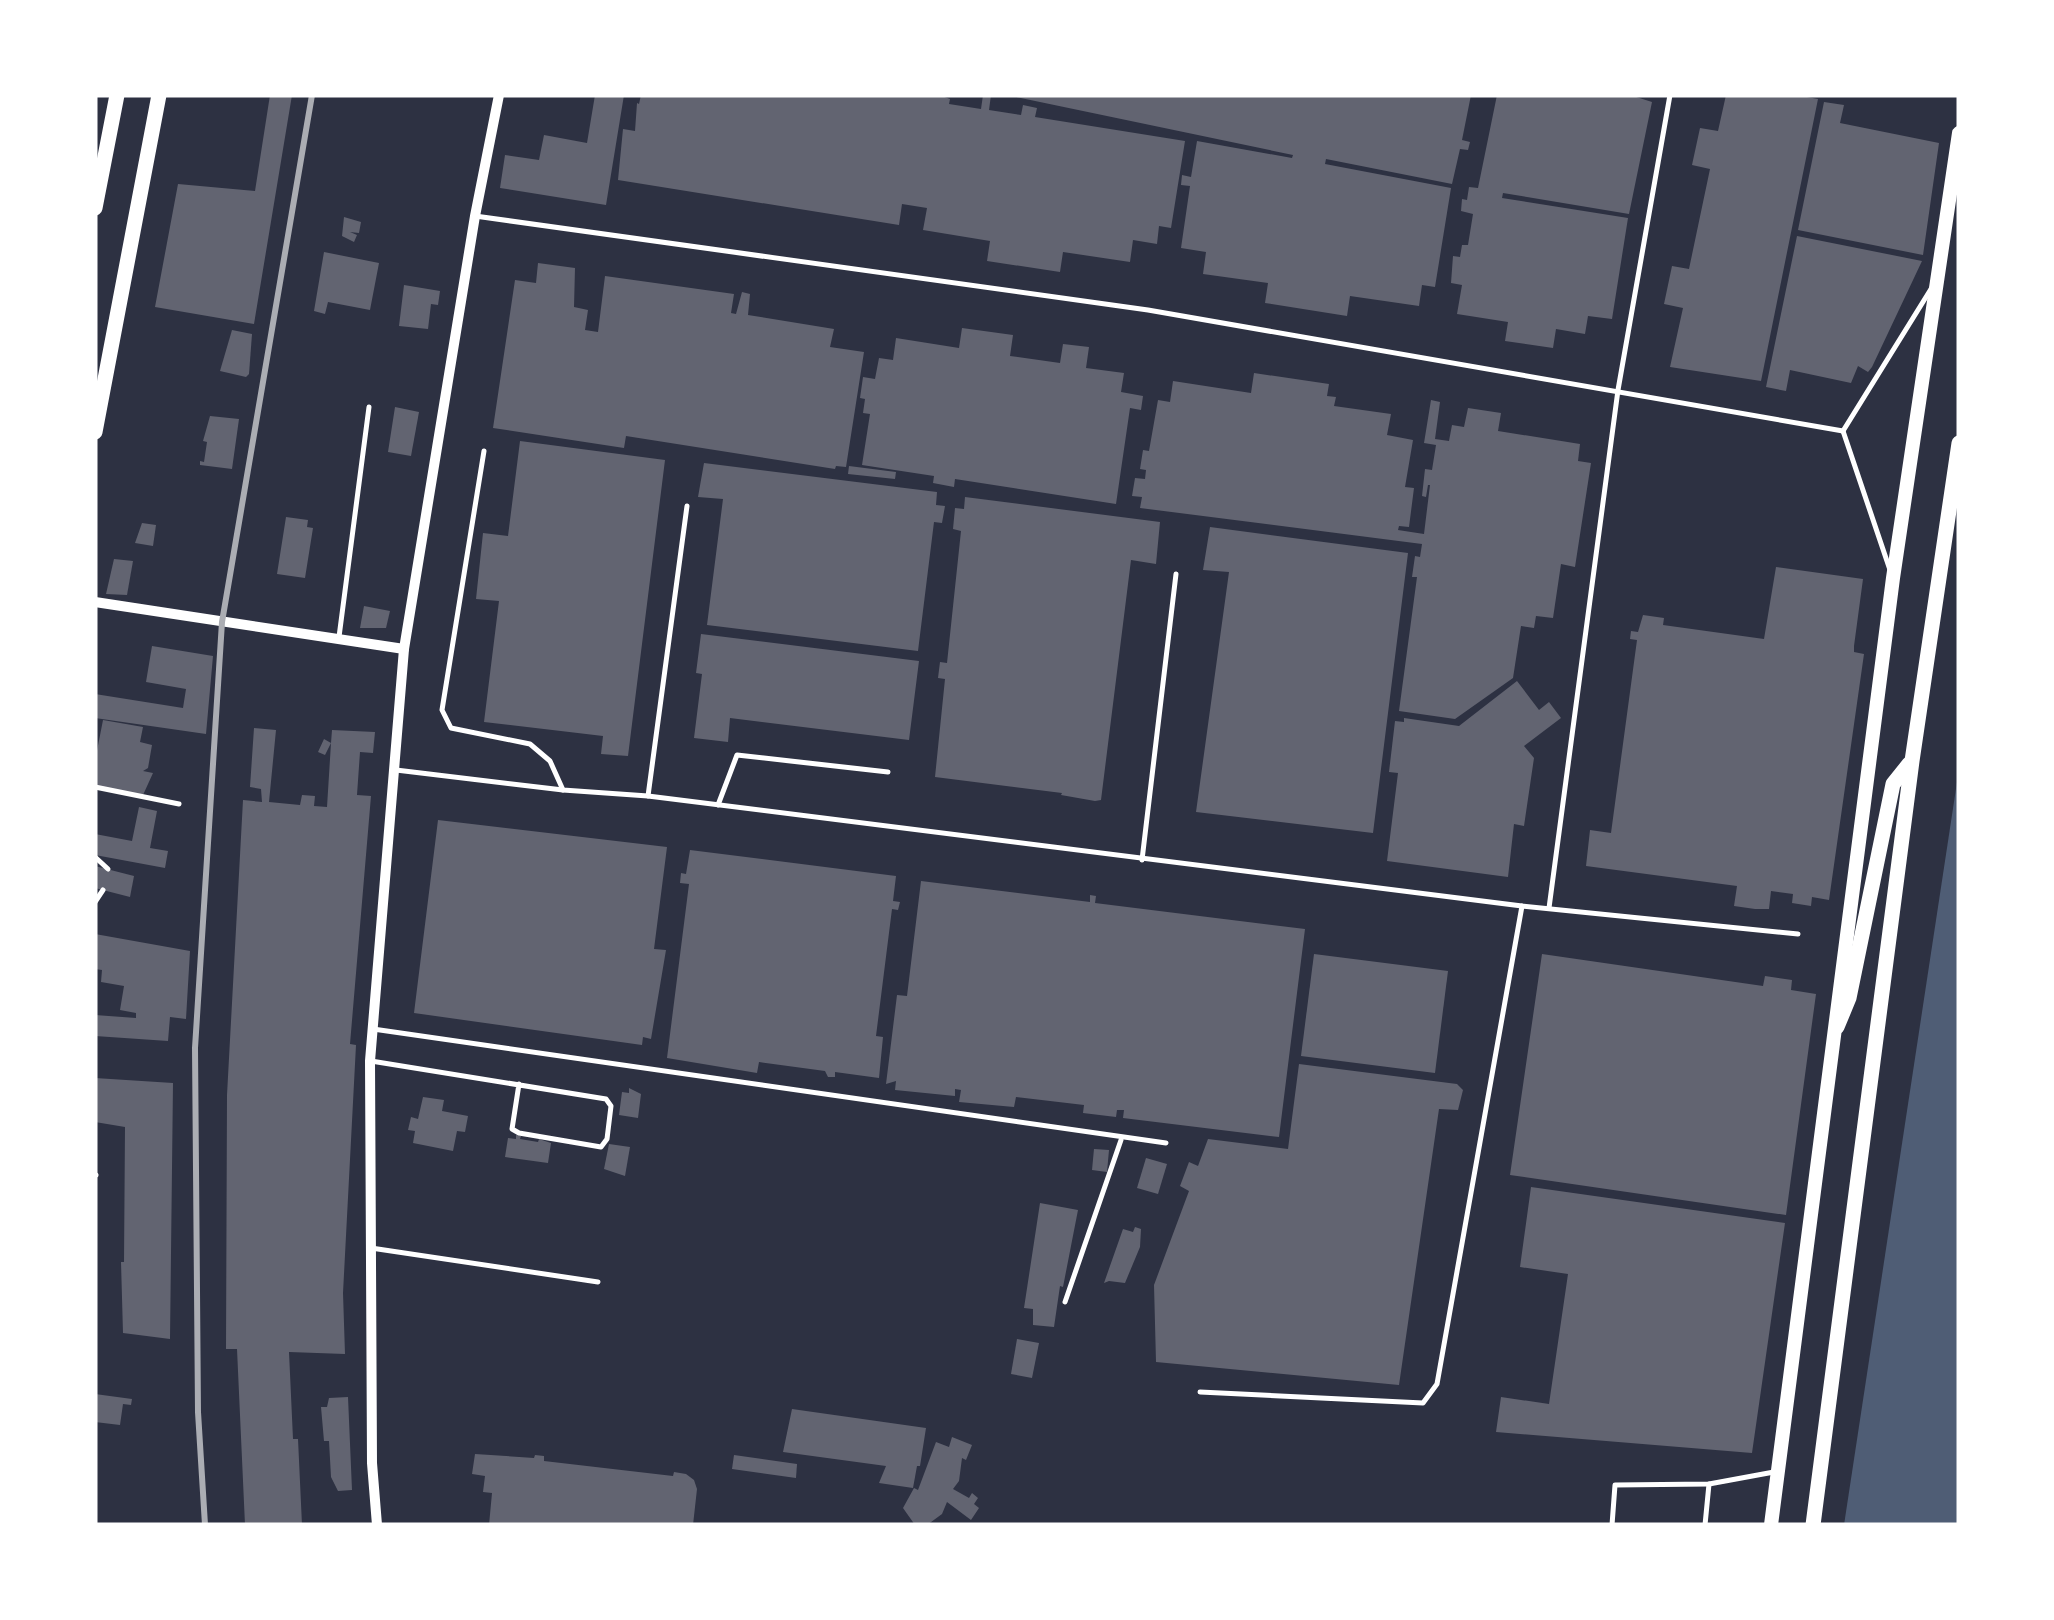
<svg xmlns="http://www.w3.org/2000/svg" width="2054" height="1620" font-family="'IBM Plex Sans',sans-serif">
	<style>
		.water { fill: #4f5d75 }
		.building { fill: #626471 }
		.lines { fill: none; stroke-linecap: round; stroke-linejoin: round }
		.service { stroke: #fff; stroke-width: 5 }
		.minor { stroke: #fff; stroke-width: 10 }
		.secondary { stroke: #fff; stroke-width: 14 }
		.primary { stroke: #fff; stroke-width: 15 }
		.trunk { stroke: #fff; stroke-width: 15 }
		.rail { stroke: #abadb3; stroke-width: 6 }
	</style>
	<rect width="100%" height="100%" fill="#2d3142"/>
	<path class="water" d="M1959,769V1525H1844Z"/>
	<g class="building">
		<path d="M270,95H292L254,324L155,307L178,184L255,191Z"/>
		<path d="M595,95H624L606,205L500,188L505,155L539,160L544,135L587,143Z"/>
		<path d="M641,95H939L950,99L949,104L981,109L983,95H991L989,110L1021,115L1023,105L1037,108L1035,117L1185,141L1171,228L1159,226L1157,244L1133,240L1130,262L1063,252L1060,272L987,261L990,241L923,230L927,208L902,204L899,225L618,180L623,129L635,131L637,103L639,104Z"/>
		<path d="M1007,95H1471L1462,140L1470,142L1468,150L1460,149L1452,184L1326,159L1325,164L1451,188L1435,287L1422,285L1419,306L1350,296L1347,316L1265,303L1268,283L1203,274L1206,252L1181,248L1190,186L1181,185L1182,175L1191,177L1197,141L1292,158L1293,155Z"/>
		<path d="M1497,95H1630L1652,102L1629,214L1503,193L1502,198L1628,218L1612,319L1588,316L1585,334L1556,329L1553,348L1505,341L1508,322L1457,314L1462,285L1451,283L1453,256L1460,257L1462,245H1468L1473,214L1461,211L1462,199L1467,200L1469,187L1478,188Z"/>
		<path d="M1726,95H1796L1818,99L1761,381L1670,367L1683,308L1664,304L1672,266L1689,269L1710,169L1692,165L1700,128L1718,131Z"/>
		<path d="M1824,102L1844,105L1840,123L1939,143L1923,255L1798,230Z"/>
		<path d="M344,217L361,222L359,233L350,232L357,235L354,242L342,236Z"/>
		<path d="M1797,236L1922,261L1872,367L1868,372L1858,366L1851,383L1790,370L1786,391L1766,387Z"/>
		<path d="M324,252L379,263L370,310L328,302L325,314L314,311Z"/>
		<path d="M538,263L575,268L574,307L588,310L585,330L598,332L605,276L734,294L731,313L736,314L742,292L750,294L748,315L834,329L830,347L864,352L846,467L836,466L835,469L626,436L624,448L493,428L515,280L536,283Z"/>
		<path d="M404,285L440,291L438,305L431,304L428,329L399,326Z"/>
		<path d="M962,328L1013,335L1010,356L1060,363L1063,344L1089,347L1086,368L1124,373L1121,392L1143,396L1141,410L1130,408L1116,504L955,479L954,487L933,483L934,476L862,465L870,414L863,413L865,399L860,398L863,377L875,379L879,358L893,360L896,338L959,348Z"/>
		<path d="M232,330L252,334L249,374L246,377L220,371Z"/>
		<path d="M1254,373L1329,384L1327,396L1336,397L1334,406L1391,414L1387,435L1413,440L1405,487L1414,488L1409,527L1399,526L1398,530L1424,534L1430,485H1428L1426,497L1422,496L1425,469L1432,470L1436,445L1424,443L1431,400L1440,402L1435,439L1449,441L1452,425L1464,427L1468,408L1501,413L1498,431L1580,444L1578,461L1591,463L1575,567L1561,564L1553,618L1536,616L1534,628L1521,626L1513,678L1455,719L1399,711L1417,577H1412L1415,556L1420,557L1422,544L1140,508L1142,497L1132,496L1135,478L1145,479L1146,470L1140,469L1143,450L1149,451L1158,400L1170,402L1173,381L1251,393Z"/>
		<path d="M395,407L419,412L411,456L388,452Z"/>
		<path d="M210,416L239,419L232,469L200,465V461L204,462L207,442L203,441Z"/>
		<path d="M520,441L665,460L628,756L601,754L603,736L484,722L499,601L476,599L483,533L508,536Z"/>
		<path d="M704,463L937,492L936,505L945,506L942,523L934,522L918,651L707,625L723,499L698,497Z"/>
		<path d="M849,466L896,472L895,479L848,474Z"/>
		<path d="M965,497L1160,522L1156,564L1131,560L1101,800L1095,801L1061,795L1062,793L935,777L945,679L938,678L940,662L947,663L961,531L953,529L955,508L964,509Z"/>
		<path d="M286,517L308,520L307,527L313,528L305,578L277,574Z"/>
		<path d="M142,523L156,525L153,546L135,543Z"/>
		<path d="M1210,527L1408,553L1373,833L1196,812L1229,572L1203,570Z"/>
		<path d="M114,559L133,561L127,595L106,594Z"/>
		<path d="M1776,567L1863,579L1854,646V652L1864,654L1829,900L1812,897L1811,906L1792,903L1793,894L1771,891L1769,909H1755L1734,906L1737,886L1586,866L1590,830L1611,833L1637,640L1630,639L1631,631L1638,632L1643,615L1664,618L1663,625L1764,639Z"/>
		<path d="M364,606L390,611L386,628H360Z"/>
		<path d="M701,634L919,661L909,740L730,718L728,742L694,738L702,674L696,673Z"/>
		<path d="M152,646L213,656L206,734L95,718V694L183,708L186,689L146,682Z"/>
		<path d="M1517,681L1539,710L1549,702L1561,718L1524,746L1534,758L1524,826L1514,824L1508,877L1387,861L1398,773L1389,772L1395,721L1404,722V718L1459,726Z"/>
		<path d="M103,720L143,727L140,742L152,745L148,768L143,771L153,773L143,795L95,786V761Z"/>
		<path d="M254,728L276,730L269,802L300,805L302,795L315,796L314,806L327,807L331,743L325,755L318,752L324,739L331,743L332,730L375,732L373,753L360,752L357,795L371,796L350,1044L356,1045L343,1293L345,1354L289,1352L293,1439H298L302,1525H245L237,1349H226L227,1095L243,800L262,802L261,789L250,787Z"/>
		<path d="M139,807L157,811L150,848L168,851L165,868L95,855V834L132,841Z"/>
		<path d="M438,820L667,847L654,949L666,950L651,1039L643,1037L642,1045L414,1013Z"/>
		<path d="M690,850L896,876L893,901L900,902L898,910L892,909L876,1036L883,1037L879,1078L835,1072V1077H828L825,1071L759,1062L757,1073L667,1058L689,884L680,883L681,873L686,874Z"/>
		<path d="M95,866L134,876L130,897L95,888Z"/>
		<path d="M921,881L1090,902V895L1096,896L1095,903L1305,929L1279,1137L1123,1118L1124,1110H1117L1116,1117L1083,1113L1084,1105L1016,1097L1014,1107L959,1102L961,1090L955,1089V1096L895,1090L896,1081L886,1084L897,995L907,996Z"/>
		<path d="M95,934L190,951L186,1019L170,1017L168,1041L95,1036V1015L136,1018V1013L120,1010L124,986L101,982L102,970L95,969Z"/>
		<path d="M1314,954L1448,971L1435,1073L1301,1056Z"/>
		<path d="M1542,954L1763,986L1765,976L1792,980L1791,990L1816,994L1786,1215L1510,1175Z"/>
		<path d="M1299,1064L1457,1084L1463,1090L1458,1110L1439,1109L1399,1385L1156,1362L1154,1285L1189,1191L1180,1186L1189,1162L1198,1166L1208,1139L1288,1149Z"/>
		<path d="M95,1078L173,1083L170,1339L123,1333L121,1262H124L125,1127L95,1122Z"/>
		<path d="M629,1088L641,1094L638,1118L619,1115L622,1092L629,1093Z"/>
		<path d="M423,1097L444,1100L442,1111L468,1116L465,1132L457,1131L453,1151L413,1143L415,1131L408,1130L411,1117L418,1119Z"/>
		<path d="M516,1135L521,1136L520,1139L538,1142L539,1139L551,1143L548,1163L505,1157L508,1138L516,1139Z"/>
		<path d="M609,1144L630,1147L625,1176L604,1169Z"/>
		<path d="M1094,1149L1109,1150L1107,1172L1092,1170Z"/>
		<path d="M1146,1158L1167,1164L1158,1194L1137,1188Z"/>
		<path d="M1531,1187L1785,1223L1752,1453L1496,1432L1501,1397L1549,1404L1568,1274L1520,1267Z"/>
		<path d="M1040,1203L1078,1210L1063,1287L1060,1286L1054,1327L1033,1325V1309L1024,1308Z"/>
		<path d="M1135,1227L1141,1229L1140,1247L1125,1283L1109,1281L1104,1283L1123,1229L1133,1232Z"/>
		<path d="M1017,1339L1039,1343L1032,1378L1011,1374Z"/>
		<path d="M95,1394L132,1399L131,1405L123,1404L120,1425L95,1422Z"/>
		<path d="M348,1397L352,1490L338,1491L331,1477L329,1441H324L321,1407H327L329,1398Z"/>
		<path d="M792,1409L926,1428L920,1466H917L913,1488L879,1483L886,1466L783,1452Z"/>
		<path d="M952,1437L972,1445L966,1460L962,1458L959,1481L953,1489L969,1498L972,1493L978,1498L974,1504L979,1508L971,1520L947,1502L942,1514L927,1525H915L903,1508L914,1488L918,1490L936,1442L949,1447Z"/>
		<path d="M475,1454L534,1458L535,1455L544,1456V1461L673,1476L674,1472L686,1474L694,1480L697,1489L693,1525H489L492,1493L483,1492L485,1476L472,1474Z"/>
		<path d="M734,1455L797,1464L796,1478L732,1469Z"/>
	</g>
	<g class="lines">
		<g class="service">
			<path d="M475,216L1148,310L1843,431"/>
			<path d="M1843,431L1931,289"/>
			<path d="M1843,431L1890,570"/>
			<path d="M484,451L442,710L451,728L530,744L550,761L563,790"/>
			<path d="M339,637L369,407"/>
			<path d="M396,770L563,790L648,796L1522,906L1798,934"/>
			<path d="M95,787L179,804"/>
			<path d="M648,796L687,506"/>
			<path d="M718,805L737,755L888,772"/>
			<path d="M95,857L108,869"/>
			<path d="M1142,860L1176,574"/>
			<path d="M95,902L103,890"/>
			<path d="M1549,908L1618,390L1670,95"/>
			<path d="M373,1029L1166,1143"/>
			<path d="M371,1061L606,1099L611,1106L607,1139L601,1147L519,1133L512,1129L519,1084"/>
			<path d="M95,1175H96"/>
			<path d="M371,1248L598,1282"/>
			<path d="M1065,1302L1121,1140"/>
			<path d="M1200,1392L1423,1403L1437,1384L1522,906"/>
			<path d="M1612,1525L1615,1485L1709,1484L1774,1472"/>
			<path d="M1705,1525L1709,1484"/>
		</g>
		<g class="minor">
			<path d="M95,602L404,649"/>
			<path d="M377,1525L372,1463L370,1061L404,649L475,216L499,95"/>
		</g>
		<path class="secondary" d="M1771,1525L1893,578L1959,133"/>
		<g class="primary">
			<path d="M95,208L117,95"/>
			<path d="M95,432L159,95"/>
		</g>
		<g class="trunk">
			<path d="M1837,1027L1849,998L1893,784L1909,764"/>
			<path d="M1813,1525L1912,761L1959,443"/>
		</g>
		<path class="rail" d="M205,1525L198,1412L195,1048L222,622L312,95"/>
	</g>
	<rect width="2054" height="1620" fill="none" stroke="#ffffff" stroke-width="195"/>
</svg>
